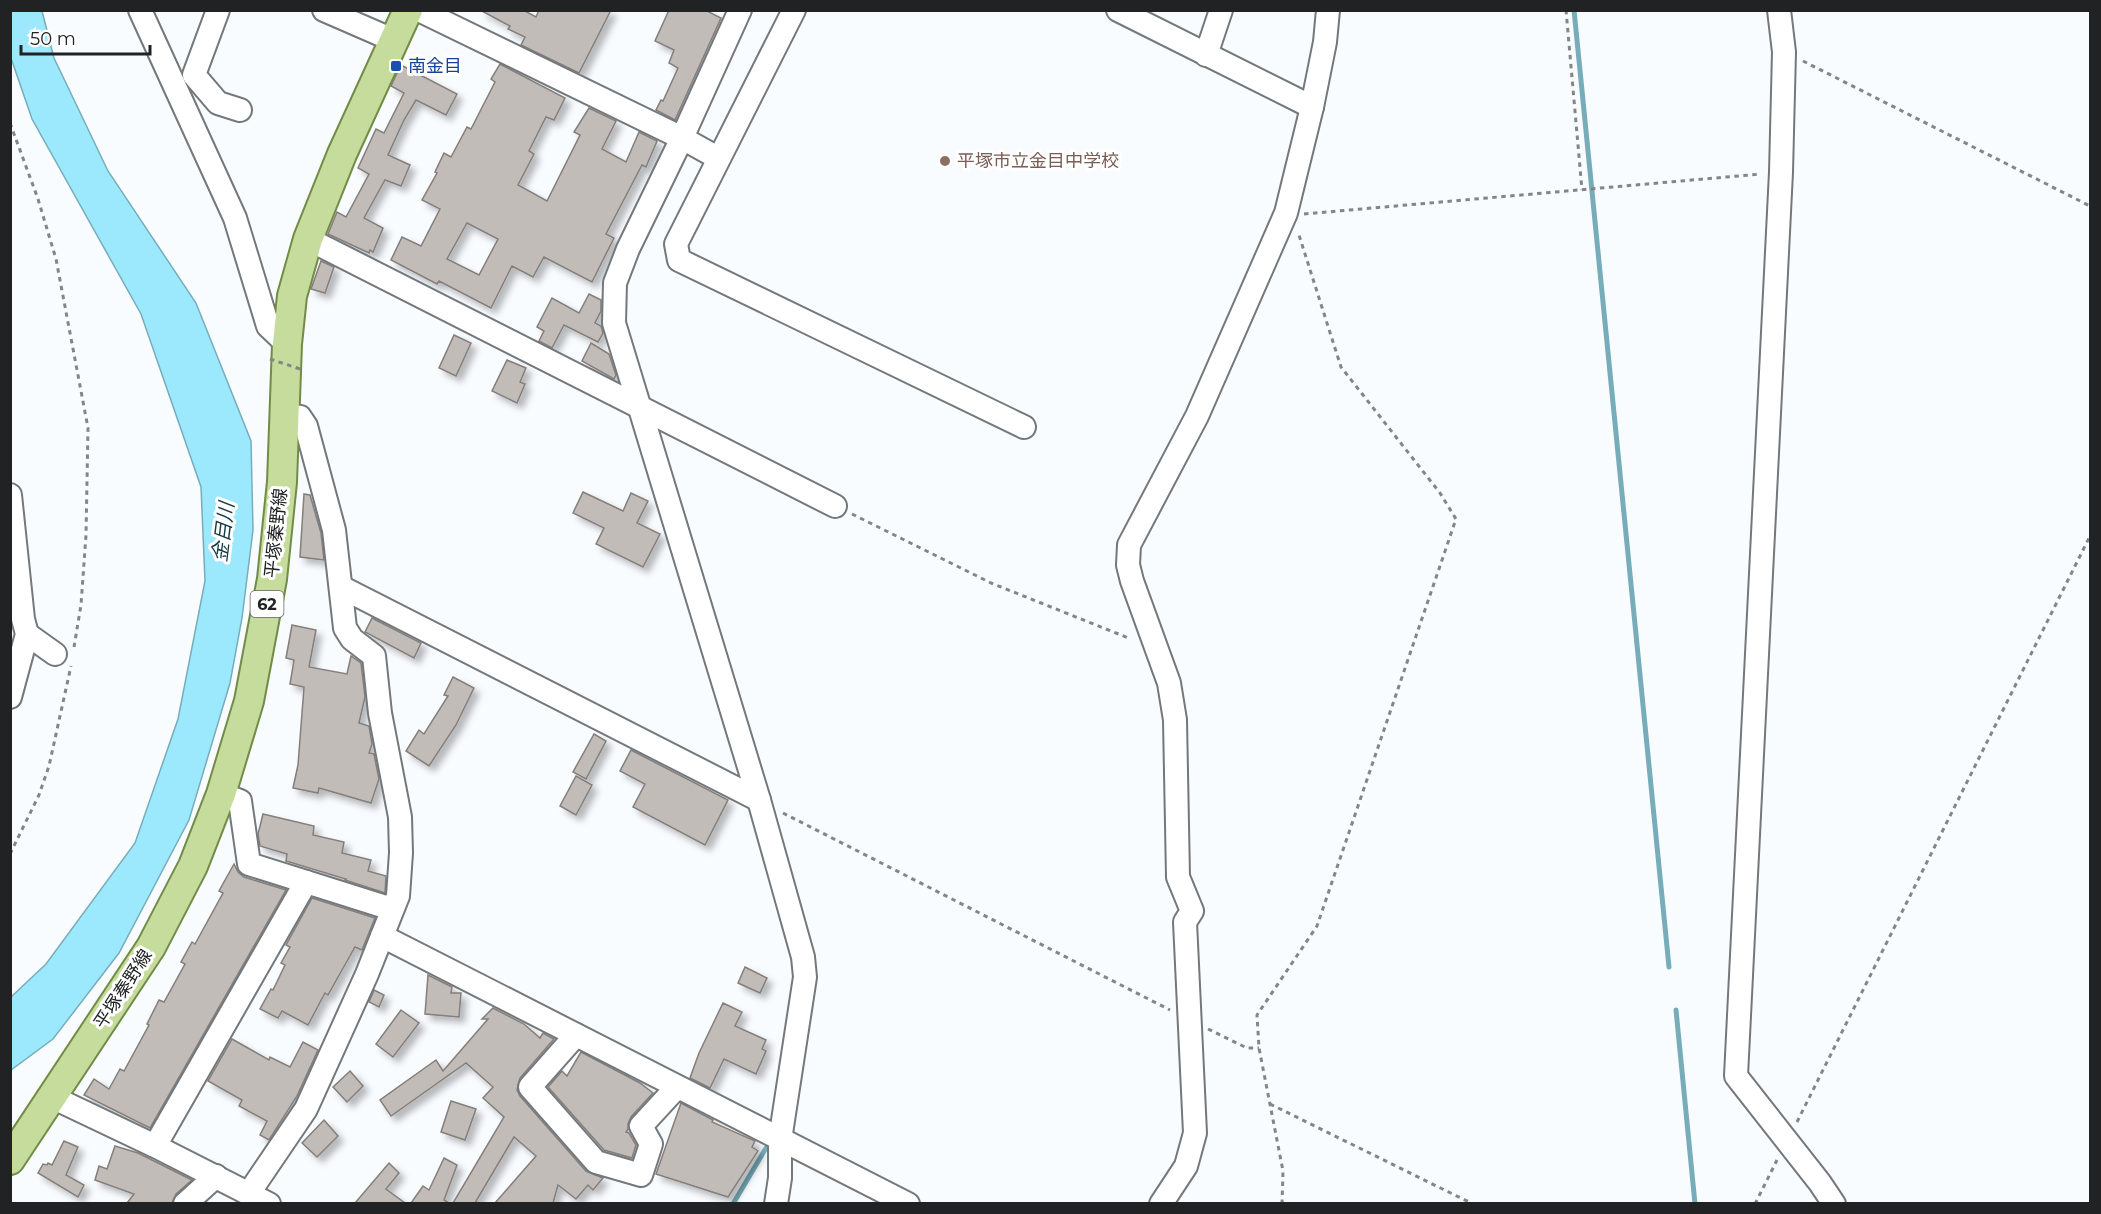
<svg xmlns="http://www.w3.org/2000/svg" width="2101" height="1214" font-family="Montserrat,'Noto Sans JP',sans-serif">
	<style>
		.water { fill: #9ce8fc; stroke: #77adbb; stroke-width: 1.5 }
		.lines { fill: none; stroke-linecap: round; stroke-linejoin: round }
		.stream { stroke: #77adbb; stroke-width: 5 }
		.building { fill: #c2bcb9; stroke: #847e7b; stroke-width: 1.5; fill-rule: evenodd; filter: url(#shadow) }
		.minor-casing { stroke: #73787c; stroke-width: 26 }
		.major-casing { stroke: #728b47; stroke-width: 32 }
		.path { stroke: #838687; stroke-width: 3; stroke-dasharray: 4.5 4.5; stroke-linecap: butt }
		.minor { stroke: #fff; stroke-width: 22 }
		.major { stroke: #c5dc9c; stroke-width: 28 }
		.path-bridge { stroke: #838687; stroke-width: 3; stroke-dasharray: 4.5 4.5; stroke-linecap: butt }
		.transit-dot { fill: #1a4fb4; stroke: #fff; stroke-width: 2 }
		.education-dot { fill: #8d6e63; stroke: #fff; stroke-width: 2 }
		.labels { text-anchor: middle; stroke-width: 6; stroke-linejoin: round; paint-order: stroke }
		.shield { fill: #fff; stroke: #636465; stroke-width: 1.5 }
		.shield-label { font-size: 16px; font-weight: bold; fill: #202223 }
		.transit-label { font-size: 18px; fill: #164399; stroke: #fff; text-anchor: start }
		.education-label { font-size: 18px; fill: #785e54; stroke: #fff; text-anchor: start }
		.street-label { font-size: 18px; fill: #202223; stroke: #fff }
		.water-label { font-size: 20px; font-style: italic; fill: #173b44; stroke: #fff }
	</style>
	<defs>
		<filter id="shadow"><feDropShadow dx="5.5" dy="5.5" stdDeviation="3" flood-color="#0004"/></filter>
	</defs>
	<rect width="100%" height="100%" fill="#f9fcff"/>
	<path class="water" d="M11,10L42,11L54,58L108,171L196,303L251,441L253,530L242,618L230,683L189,820L119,953L53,1039L11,1070V997L46,964L135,843L178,719L205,581L201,487L141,314L32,119L11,58Z"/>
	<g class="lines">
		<g class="stream">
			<path d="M1574,10L1669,967"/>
			<path d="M1676,1010L1695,1204"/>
			<path d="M733,1204L766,1148"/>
		</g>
	</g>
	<g class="building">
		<path d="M480,10H523L536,17L539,10H611L579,73L521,45L525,37L508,29L510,26Z"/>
		<path d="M669,10H705L721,18L675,120L656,110L661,100L663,101L678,68L669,63L674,50L655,41Z"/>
		<path d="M500,64L565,98L554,120L546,117L529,151L534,154L518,185L547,201L580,135L574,132L589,108L616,121L602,149L626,162L639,132L657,141L646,167L642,165L606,234L614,238L592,282L544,257L533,277L512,266L491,308L439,281L437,284L391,260L402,237L421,246L440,209L422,200L437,173L435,172L444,153L451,157L467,127L471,129L495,82L491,79ZM467,223L498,239L479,275L447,259Z"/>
		<path d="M401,65L457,94L446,115L416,100L404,120L388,155L410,165L401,186L385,180L364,218L383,228L373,252L370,250L369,253L328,234L337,212L346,217L369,174L358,168L376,129L384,133L404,93L391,86Z"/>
		<path d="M321,261L334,267L325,293L311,289Z"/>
		<path d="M589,294L601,300V311L595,323L601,326L603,333L598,342L564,325L552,348L539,341L544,331L537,327L552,298L579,313Z"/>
		<path d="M454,335L471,343L456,376L439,368Z"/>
		<path d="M591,343L609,354L616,375L614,379L582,361Z"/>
		<path d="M507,360L526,368L520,382L525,384L517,403L492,391Z"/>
		<path d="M583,492L623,511L631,493L648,501L637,523L660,534L643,567L596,544L604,528L573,513Z"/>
		<path d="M304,494L310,495L321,533L324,560L300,557Z"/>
		<path d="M372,618L421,643L414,658L365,632Z"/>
		<path d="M292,625L316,630L309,667L347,674L351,656L361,663L365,697L359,723L369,726L372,744L369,753L374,754L379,779L371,803L319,788L318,793L293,788L298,765L304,687L290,684L294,660L286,658Z"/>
		<path d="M453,677L474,688L456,725L429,766L406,751L419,730L424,734L448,696L444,695Z"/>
		<path d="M594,734L606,741L586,779L573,772Z"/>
		<path d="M631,750L728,800L705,845L633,807L645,784L620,771Z"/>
		<path d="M576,776L592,785L576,815L560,806Z"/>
		<path d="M263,814L314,826L313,835L344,842L342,853L371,860L368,871L386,876L385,893L345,880L346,879L286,861L287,854L260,846L258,834Z"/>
		<path d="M234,864L238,872L244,877L286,890L150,1128L84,1095L94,1079L109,1089L120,1069L124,1071L149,1025L147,1024L159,1000L164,1002L185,964L181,962L192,942L195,944L223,893L219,891Z"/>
		<path d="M312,898L375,918L362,950L355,947L328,995L325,993L308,1025L282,1011L278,1018L260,1009L271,989L273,990L285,965L281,963L290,947L286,945Z"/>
		<path d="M745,967L767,978L760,993L738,983Z"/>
		<path d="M428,975L452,987L451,993H461L459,1017L425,1014Z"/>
		<path d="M374,990L384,995L379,1007L369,1002Z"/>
		<path d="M723,1003L742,1012L735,1026L766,1040L762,1049L766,1051L756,1074L724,1059L710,1088L690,1078L699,1053Z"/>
		<path d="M493,1008L524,1024L540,1038L543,1033L554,1039L520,1078L517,1090L520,1096L586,1171L603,1178L593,1190L588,1185L576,1199L558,1185L553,1203H495L536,1156L514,1137L475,1203H453L504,1117L483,1098L493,1087L466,1063L391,1116L380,1100L436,1060L443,1071L488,1019H482Z"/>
		<path d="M401,1010L419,1023L393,1057L376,1044Z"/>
		<path d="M232,1039L269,1060L270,1057L290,1067L303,1042L318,1050L297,1096L269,1140L260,1135L267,1121L239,1106L242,1100L208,1081Z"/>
		<path d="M581,1052L640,1083L653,1093L631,1117L628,1124V1129L626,1132L629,1133L636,1145L632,1158L604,1150L548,1087L562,1071L567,1076Z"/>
		<path d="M350,1071L363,1086L347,1102L333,1087Z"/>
		<path d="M451,1101L476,1109L465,1140L441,1132Z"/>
		<path d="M681,1103L713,1120L712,1122L755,1141L752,1147L758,1151L728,1197L656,1174Z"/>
		<path d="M324,1120L338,1136L317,1157L302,1143Z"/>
		<path d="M64,1141L78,1147L66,1175L84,1185L78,1197L38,1173L43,1164L47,1165L48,1163L52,1165Z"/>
		<path d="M115,1146L138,1153L192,1180L176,1194L172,1203H127L134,1194L95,1180L99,1166L107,1169Z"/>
		<path d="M444,1158L457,1165L444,1200L449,1203H411L423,1186L429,1190Z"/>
		<path d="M389,1163L399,1173L386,1189L405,1203H355Z"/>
	</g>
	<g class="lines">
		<defs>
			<g id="minor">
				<path d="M140,10L235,218L268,326L287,344"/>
				<path d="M218,10L194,75L218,103L240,110"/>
				<path d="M324,10L393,40"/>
				<path d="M419,10L682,138L718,158"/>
				<path d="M740,10L682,138L628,249L615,283L614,323L759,800L803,957L805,977L780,1140V1178L776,1204"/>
				<path d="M794,10L676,244L679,260L1024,427"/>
				<path d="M1118,10L1312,107"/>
				<path d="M1779,10L1784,52L1781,172L1736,1076L1820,1183L1834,1204"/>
				<path d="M1206,55L1221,10"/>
				<path d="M308,239L835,506"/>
				<path d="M10,495L23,619L27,634L10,697"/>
				<path d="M341,587L759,800"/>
				<path d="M27,634L55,654"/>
				<path d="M221,794L240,801L249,864L392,909"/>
				<path d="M382,936L908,1204"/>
				<path d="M576,1035L530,1087L596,1162L641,1175L651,1144L641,1126L677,1087"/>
				<path d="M52,1097L155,1146L269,1204"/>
				<path d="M155,1146L306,882"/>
				<path d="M249,1193L306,1109L367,974L398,896L401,853L400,817L380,713L374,656L352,639L345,628L334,530L306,426L300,417L285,415"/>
				<path d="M185,1204L216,1176"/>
				<path d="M1161,1204L1186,1166L1195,1133L1185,922L1192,911L1178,877L1175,720L1169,683L1132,581L1128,565L1129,545L1197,416L1286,213L1312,107L1325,42L1328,10"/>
			</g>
			<path id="major" d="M10,1160L151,947L193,866L221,794L249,701L272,579L282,482L287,344L292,296L308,239L342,154L408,10"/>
		</defs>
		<use href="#minor" class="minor-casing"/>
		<use href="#major" class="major-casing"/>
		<g class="path">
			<path d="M1566,10L1582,190"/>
			<path d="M1803,61L2090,206"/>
			<path d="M10,123L38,199L56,259L88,428L86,535L81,605L74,647"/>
			<path d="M1304,214L1761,174"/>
			<path d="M852,514L991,583L1131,639"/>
			<path d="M783,813L1170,1010"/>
			<path d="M10,854L39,795L49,766L71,666"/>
			<path d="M1208,1029L1247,1048H1259"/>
			<path d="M1270,1104L1473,1204"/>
			<path d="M1797,1122L2090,536"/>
			<path d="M1282,1204L1283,1171L1259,1048L1257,1015L1317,926L1456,519L1440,493L1341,367L1298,232"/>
			<path d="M1755,1204L1777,1160"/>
		</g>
		<use href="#minor" class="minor"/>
		<use href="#major" class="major"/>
		<path class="path-bridge" d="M270,359L300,369"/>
	</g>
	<rect class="transit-dot" x="390" y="60" width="12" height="12" rx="3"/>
	<circle class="education-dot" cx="945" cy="161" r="6"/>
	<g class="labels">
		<rect class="shield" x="250.5" y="591" width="33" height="26" rx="4.5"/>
		<g class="shield-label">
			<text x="267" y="610">62</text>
		</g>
		<g class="transit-label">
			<text x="408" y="72">南金目</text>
		</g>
		<g class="education-label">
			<text x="957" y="167">平塚市立金目中学校</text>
		</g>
		<g class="street-label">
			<text transform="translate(276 533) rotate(-84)" y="6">平塚秦野線</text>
			<text transform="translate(123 989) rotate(-57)" y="6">平塚秦野線</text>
		</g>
		<g class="water-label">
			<text transform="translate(223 532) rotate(-83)" y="7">金目川</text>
		</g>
	</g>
	<rect width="2101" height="1214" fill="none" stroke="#202223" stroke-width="24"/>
	<path d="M21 45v9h129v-9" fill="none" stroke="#202223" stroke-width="3"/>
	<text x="30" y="45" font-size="18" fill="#202223" stroke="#ffffff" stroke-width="4.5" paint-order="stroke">50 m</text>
</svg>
